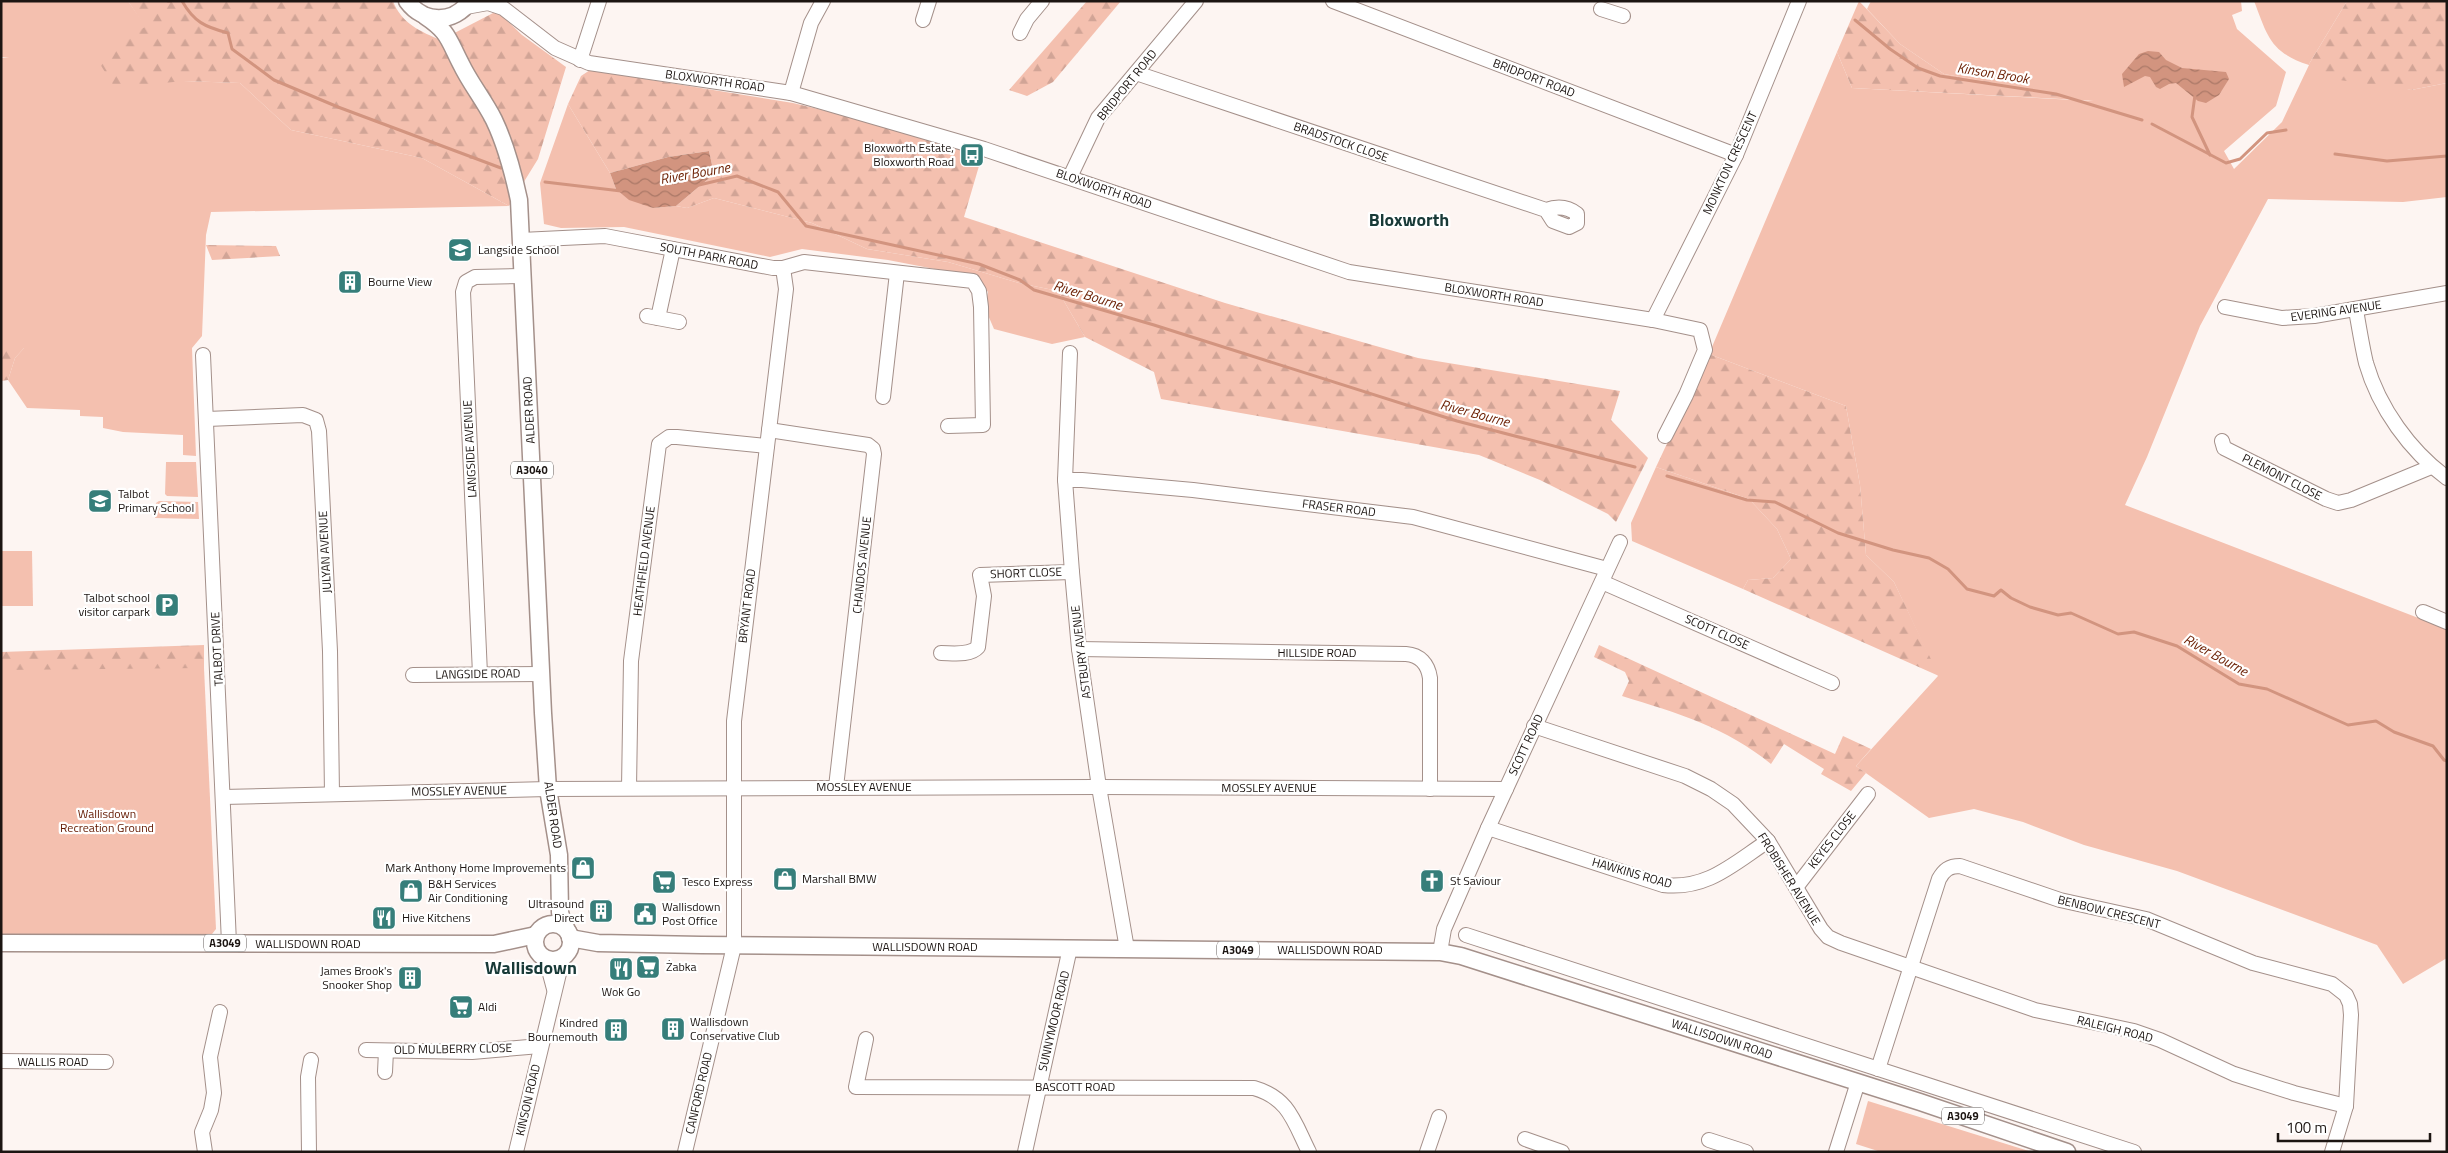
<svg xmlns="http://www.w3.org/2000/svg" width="2448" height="1153" font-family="'Titillium Web',sans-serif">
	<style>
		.green { fill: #f4c0af }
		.forest { fill: url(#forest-firs) }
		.water { fill: url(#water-waves) }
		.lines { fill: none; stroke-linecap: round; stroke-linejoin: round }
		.stream { stroke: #d2947f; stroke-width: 3 }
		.minor-casing { stroke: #a4908a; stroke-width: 16 }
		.major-casing { stroke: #a4908a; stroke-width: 19 }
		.minor { stroke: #fff; stroke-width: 14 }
		.major { stroke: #fff; stroke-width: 16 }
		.labels { text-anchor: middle; stroke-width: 4.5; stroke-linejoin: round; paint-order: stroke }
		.shield { fill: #fff; stroke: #605b59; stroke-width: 1 }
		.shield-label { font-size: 11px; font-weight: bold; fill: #1c1512 }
		.street-label { font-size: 12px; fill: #1c1512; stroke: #fff }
		.poi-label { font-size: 12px; fill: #1c1512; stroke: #fff; text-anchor: start }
		.park-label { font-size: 12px; fill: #631900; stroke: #fff }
		.water-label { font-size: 14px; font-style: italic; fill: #6e2307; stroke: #fff }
		.district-label { font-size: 18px; font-weight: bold; fill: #183a38; stroke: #fff }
	</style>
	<defs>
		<pattern id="forest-firs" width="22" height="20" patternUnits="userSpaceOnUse" patternTransform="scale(1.25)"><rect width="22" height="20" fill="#f4c0af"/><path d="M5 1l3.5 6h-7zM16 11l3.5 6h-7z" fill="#d1a496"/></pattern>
		<pattern id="water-waves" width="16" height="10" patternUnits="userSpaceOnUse" patternTransform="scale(1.25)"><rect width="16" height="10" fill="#d2947f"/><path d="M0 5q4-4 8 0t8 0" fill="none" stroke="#aa7867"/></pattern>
	</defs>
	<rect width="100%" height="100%" fill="#fdf5f2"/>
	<g class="green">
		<path d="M1,1H128L184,81L240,83L291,130L422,158L509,206L211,212L206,235L202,336L192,348L196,456L183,455V435L123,432L103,428V417L80,416V410L27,408L8,380L15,358L24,348L1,347V58L9,57H1Z"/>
		<path d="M1871,1H2241L2242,11L2232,15L2237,29L2286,72L2276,106L2224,151L2234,169L2282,122L2309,65C2270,52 2268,37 2254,1H2347L2309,64L2411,90L2447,83V197L2403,202L2268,199L2200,326L2147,457L2125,505L2447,629V958L2403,984L2377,945L2177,871L2084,845L2023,822L1974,809L1929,818L1856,766L1938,676L1894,582L1866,555L1860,485L1846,406L1709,354L1837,52L1852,88L2094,101L1944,74L1900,44L1867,9Z"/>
		<path d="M568,104L610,173L616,189L653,208L676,206L687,208L714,198L812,223L867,249L948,262L1019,283L1058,291L1085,337L1052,344L994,329L985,308L988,292L984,286L971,276L888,260L802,249L770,257L624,227L561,228L544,224L540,183Z"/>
		<path d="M166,462H196L198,497L167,496L165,494Z"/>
		<path d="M1656,467L1749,499L1777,529L1791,559L1773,578L1748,580L1743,589L1632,541L1631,523Z"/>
		<path d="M159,501L198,502L199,519L155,518L156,503Z"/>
		<path d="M1,551H32L33,606H1Z"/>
		<path d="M108,667L204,668L216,929L212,934L1,937V668Z"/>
		<path d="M1868,1101L2032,1152H1881L1856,1144Z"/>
	</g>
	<g class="forest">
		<path d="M128,1H393C401,23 421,32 441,40L497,11L522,35L566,67L538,159L509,206L422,158L291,130L240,83L183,81L115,88L95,56L145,27Z"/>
		<path d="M1087,1H1121L1053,82L1027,96L1009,90Z"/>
		<path d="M1859,1L1900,44L1944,74L2100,101L1852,88L1837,52Z"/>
		<path d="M2347,1H2447V83L2411,90L2318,77L2309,64Z"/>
		<path d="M590,70L793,103L984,149L964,217L1225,303L1418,358L1620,391L1611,420L1648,458L1616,522L1608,514L1540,480L1479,455L1161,399L1154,372L1085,337L1058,291L1019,283L948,262L867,249L812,223L714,198L687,208L676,206L714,174L709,151L668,157L610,173L568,104L581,76Z"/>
		<path d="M206,245L276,246L280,256L212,260Z"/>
		<path d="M1,347H25L15,358L8,380L1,381Z"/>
		<path d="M1709,354L1846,406L1860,485L1866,555L1894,582L1939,676L1743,589L1748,580L1773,578L1791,559L1777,529L1749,499L1656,467Z"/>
		<path d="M204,645V668L1,670V652Z"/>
		<path d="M1599,645L1835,754L1843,736L1871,749L1856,766L1866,773L1851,791L1821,774L1824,769L1784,744L1771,764C1726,727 1677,713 1622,696L1629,681L1625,672L1594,657Z"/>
	</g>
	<g class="water">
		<path d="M2148,51L2159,52L2166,60L2182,68L2226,72L2229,79L2219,95L2206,103L2198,101L2176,83L2169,84L2160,89L2156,87L2150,77L2145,76L2124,87L2122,74L2139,54Z"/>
		<path d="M709,151L714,174L676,206L653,208L629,200L616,189L610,173L668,157Z"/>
	</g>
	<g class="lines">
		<g class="stream">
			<path d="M168,1H171"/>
			<path d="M182,1C194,22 205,27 228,33L232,49L274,80L338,107L501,168"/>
			<path d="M1855,20L1890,49L1918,68L1940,76L2056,94L2142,120"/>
			<path d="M2195,95L2192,117L2210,155"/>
			<path d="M2152,124L2226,163L2240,159L2267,133L2286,130"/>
			<path d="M2335,154L2387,161L2447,156"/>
			<path d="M545,182L621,191"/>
			<path d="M699,185L737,176L778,192L806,226L979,264L1020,280L1034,290L1154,325L1457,421L1635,467"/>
			<path d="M1667,476L1747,500L1775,502L1838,533L1893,550L1929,558L1948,569L1967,589L1994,596L2001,590L2011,598L2030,607L2058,615L2071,613L2118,634L2134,632L2177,646L2239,684L2267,689L2348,725L2376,721L2394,732L2433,746L2444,760L2447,761"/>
		</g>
		<defs>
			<g id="minor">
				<path d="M1333,1L1736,155"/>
				<path d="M466,7L488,3L503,8L555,48L589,63L791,93L984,149L1349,272L1653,320L1700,330L1705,350L1686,395L1665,436"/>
				<path d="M1601,9L1623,16"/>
				<path d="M923,20L929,1"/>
				<path d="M1020,33L1027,19L1042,1"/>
				<path d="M580,60L599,1"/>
				<path d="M1136,73L1546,210C1557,206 1568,207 1577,214V223L1569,227L1553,221L1546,210"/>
				<path d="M791,93L811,23L823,1"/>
				<path d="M1070,177L1098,118L1196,1"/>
				<path d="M521,240L605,236L773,268H783L804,262L973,281L979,291L981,307L983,425L948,426"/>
				<path d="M2225,307L2282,318L2314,316L2447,293"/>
				<path d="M2356,310C2359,327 2362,346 2366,363C2379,408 2410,451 2447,478"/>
				<path d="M647,316L679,322"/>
				<path d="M658,318L673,249"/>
				<path d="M1653,320L1736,155L1799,1"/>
				<path d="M1070,353L1065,480L1072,572L1079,649L1099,787L1127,949"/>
				<path d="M203,355L229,943"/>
				<path d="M883,397L897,273"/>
				<path d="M207,419L303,415L316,420L319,431L330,651L332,794"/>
				<path d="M769,430L868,445L873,449L874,454L836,787"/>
				<path d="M2222,441L2224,448L2326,499L2338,503L2351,500L2431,467"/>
				<path d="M1065,480H1082L1193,490L1413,517L1607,569"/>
				<path d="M1602,582L1832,683"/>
				<path d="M2423,612L2447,622"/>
				<path d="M1079,649L1406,654C1420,655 1428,664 1430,678V789"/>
				<path d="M941,653C952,653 970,656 978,647L984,596L980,575L1072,572"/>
				<path d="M480,674L463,292L466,282L475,277L523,276"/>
				<path d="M413,675L542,674"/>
				<path d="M1534,726L1685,776L1711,789L1733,804L1768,841L1821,929L1828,937L1841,943L2035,1010L2134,1031L2160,1040L2234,1074L2294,1093L2346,1106"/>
				<path d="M629,788L631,661L659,444L669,437H677L767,446"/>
				<path d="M223,797L548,789L1099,787L1506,789"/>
				<path d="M1488,828L1663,885C1707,890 1733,864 1768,841"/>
				<path d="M1797,886L1868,794"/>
				<path d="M1466,935L2134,1152"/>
				<path d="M1440,952L1444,929L1488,828L1620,542"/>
				<path d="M546,959L554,989"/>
				<path d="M866,1039L856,1087L1254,1088C1289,1098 1294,1122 1309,1152"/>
				<path d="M366,1050L472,1052L540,1046"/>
				<path d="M1,1061L106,1062"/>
				<path d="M1878,1069L1939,879C1944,870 1949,866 1960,866L2060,900L2146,919L2253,963L2332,984L2346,995L2350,1004L2351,1015L2346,1106L2332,1152"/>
				<path d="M385,1072L386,1051"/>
				<path d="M1525,1139L1562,1152"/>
				<path d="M1709,1140L1746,1152"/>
				<path d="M205,1152L202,1132L211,1110L214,1093L210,1057L220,1012"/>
				<path d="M309,1152L308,1077L311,1060"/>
				<path d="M516,1152L563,957"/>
				<path d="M685,1152L734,946V721L786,289L783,268"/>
				<path d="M1025,1152L1070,948"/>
				<path d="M1427,1152L1439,1117"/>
				<path d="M1836,1152L1858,1082"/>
			</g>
			<g id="major">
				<path d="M407,1C424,24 454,24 470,1"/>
				<path d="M425,16C449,32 448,39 461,64C470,83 484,100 494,120C506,145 513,172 519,200L543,713L548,789L559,855L560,912L562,920L569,934"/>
				<circle cx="553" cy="942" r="18"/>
				<path d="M570,938L598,943L701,945L1440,952L1461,956L1920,1102L2067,1152"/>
				<path d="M1,943L494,944L536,935"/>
			</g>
		</defs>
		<use href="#minor" class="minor-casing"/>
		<use href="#major" class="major-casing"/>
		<use href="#minor" class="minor"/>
		<use href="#major" class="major"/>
	</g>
	<defs>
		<symbol id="bus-square" viewBox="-11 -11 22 22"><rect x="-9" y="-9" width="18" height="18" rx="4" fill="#367e7a" stroke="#fff"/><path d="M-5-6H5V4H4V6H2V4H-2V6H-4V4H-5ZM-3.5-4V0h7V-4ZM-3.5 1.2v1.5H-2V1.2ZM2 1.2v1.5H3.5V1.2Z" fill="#fff"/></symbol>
		<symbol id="school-square" viewBox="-11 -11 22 22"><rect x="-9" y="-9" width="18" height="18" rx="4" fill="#367e7a" stroke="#fff"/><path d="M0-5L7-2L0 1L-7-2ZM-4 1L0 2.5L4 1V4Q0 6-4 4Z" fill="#fff"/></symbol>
		<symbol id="building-square" viewBox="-11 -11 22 22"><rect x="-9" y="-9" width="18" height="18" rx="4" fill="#367e7a" stroke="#fff"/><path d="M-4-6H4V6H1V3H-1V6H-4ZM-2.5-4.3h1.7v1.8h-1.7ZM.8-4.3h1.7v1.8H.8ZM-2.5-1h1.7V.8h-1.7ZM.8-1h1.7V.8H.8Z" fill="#fff"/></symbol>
		<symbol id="parking-square" viewBox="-11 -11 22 22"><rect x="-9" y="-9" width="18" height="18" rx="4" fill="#367e7a" stroke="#fff"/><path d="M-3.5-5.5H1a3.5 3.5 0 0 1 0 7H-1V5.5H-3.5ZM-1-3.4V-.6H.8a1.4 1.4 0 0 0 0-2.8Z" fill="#fff"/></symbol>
		<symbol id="shop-square" viewBox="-11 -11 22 22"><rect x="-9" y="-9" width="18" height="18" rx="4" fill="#367e7a" stroke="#fff"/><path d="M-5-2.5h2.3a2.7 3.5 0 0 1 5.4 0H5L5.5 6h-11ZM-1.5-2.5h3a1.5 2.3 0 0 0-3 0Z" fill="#fff"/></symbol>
		<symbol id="church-square" viewBox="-11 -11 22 22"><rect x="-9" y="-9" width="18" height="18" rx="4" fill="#367e7a" stroke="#fff"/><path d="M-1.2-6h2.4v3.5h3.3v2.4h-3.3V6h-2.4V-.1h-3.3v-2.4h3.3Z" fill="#fff"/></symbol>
		<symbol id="supermarket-square" viewBox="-11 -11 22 22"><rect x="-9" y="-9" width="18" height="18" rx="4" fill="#367e7a" stroke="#fff"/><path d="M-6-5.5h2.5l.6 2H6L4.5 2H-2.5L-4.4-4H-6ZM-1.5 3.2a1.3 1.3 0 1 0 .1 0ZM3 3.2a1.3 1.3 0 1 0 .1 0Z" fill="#fff"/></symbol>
		<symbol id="civic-square" viewBox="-11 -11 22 22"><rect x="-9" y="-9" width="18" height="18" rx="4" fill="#367e7a" stroke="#fff"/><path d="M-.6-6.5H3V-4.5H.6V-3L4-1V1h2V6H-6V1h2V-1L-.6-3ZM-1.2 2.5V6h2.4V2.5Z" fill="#fff"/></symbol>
		<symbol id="restaurant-square" viewBox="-11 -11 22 22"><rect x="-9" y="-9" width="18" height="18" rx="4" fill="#367e7a" stroke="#fff"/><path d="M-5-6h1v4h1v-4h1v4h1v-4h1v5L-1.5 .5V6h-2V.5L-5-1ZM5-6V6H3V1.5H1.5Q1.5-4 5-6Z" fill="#fff"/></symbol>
	</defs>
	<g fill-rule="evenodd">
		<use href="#bus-square" x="958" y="141" width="28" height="28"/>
		<use href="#school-square" x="446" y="236" width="28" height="28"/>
		<use href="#building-square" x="336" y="268" width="28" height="28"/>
		<use href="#school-square" x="86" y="487" width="28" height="28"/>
		<use href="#parking-square" x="153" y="591" width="28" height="28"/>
		<use href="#shop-square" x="569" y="854" width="28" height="28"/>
		<use href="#shop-square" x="771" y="865" width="28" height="28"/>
		<use href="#church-square" x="1418" y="867" width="28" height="28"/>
		<use href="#supermarket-square" x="650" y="868" width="28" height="28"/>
		<use href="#shop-square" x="397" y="877" width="28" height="28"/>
		<use href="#building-square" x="587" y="897" width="28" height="28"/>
		<use href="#civic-square" x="631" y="900" width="28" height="28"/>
		<use href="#restaurant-square" x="370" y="904" width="28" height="28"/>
		<use href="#supermarket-square" x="634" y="953" width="28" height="28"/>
		<use href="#restaurant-square" x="607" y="955" width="28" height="28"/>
		<use href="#building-square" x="396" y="964" width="28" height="28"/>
		<use href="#supermarket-square" x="447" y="993" width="28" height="28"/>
		<use href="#building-square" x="659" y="1015" width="28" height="28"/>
		<use href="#building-square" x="602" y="1016" width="28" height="28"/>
	</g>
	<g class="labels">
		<g class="shield">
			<rect x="511" y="461.5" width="42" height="17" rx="4"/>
			<rect x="204" y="934.5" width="42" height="17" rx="4"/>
			<rect x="1217" y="941.5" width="42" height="17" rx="4"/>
			<rect x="1942" y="1107.5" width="42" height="17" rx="4"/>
		</g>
		<g class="shield-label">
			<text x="532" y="474">A3040</text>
			<text x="225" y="947">A3049</text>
			<text x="1238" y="954">A3049</text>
			<text x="1963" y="1120">A3049</text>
		</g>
		<g class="street-label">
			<text transform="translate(1534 78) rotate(21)" y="4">BRIDPORT ROAD</text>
			<text transform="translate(715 81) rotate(8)" y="4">BLOXWORTH ROAD</text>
			<text transform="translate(1127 85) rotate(-51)" y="4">BRIDPORT ROAD</text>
			<text transform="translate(1341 142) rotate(19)" y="4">BRADSTOCK CLOSE</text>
			<text transform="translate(1730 163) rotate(-65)" y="4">MONKTON CRESCENT</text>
			<text transform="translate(1104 189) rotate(19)" y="4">BLOXWORTH ROAD</text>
			<text transform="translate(709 256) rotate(11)" y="4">SOUTH PARK ROAD</text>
			<text transform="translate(1494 295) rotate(9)" y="4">BLOXWORTH ROAD</text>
			<text transform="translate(2336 311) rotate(-8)" y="4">EVERING AVENUE</text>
			<text transform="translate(529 410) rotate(-93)" y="4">ALDER ROAD</text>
			<text transform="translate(470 449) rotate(-93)" y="4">LANGSIDE AVENUE</text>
			<text transform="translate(2282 477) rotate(27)" y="4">PLEMONT CLOSE</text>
			<text transform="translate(1339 508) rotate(7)" y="4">FRASER ROAD</text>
			<text transform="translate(325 552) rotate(-93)" y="4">JULYAN AVENUE</text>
			<text transform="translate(644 561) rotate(-83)" y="4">HEATHFIELD AVENUE</text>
			<text transform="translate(862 565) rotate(-84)" y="4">CHANDOS AVENUE</text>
			<text transform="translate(1026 573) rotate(-2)" y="4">SHORT CLOSE</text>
			<text transform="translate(747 606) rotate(-83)" y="4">BRYANT ROAD</text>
			<text transform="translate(1717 632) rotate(24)" y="4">SCOTT CLOSE</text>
			<text transform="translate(217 649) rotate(-93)" y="4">TALBOT DRIVE</text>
			<text transform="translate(1081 652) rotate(-97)" y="4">ASTBURY AVENUE</text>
			<text x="1317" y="657">HILLSIDE ROAD</text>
			<text transform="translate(478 674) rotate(-1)" y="4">LANGSIDE ROAD</text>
			<text transform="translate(1526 745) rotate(-65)" y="4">SCOTT ROAD</text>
			<text x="864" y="791">MOSSLEY AVENUE</text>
			<text x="1269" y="792">MOSSLEY AVENUE</text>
			<text transform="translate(459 791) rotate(-1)" y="4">MOSSLEY AVENUE</text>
			<text transform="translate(553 815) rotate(82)" y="4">ALDER ROAD</text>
			<text transform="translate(1832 840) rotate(-52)" y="4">KEYES CLOSE</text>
			<text transform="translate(1632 873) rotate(16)" y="4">HAWKINS ROAD</text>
			<text transform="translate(1789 879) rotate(58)" y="4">FROBISHER AVENUE</text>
			<text transform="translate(2109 912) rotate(14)" y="4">BENBOW CRESCENT</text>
			<text x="308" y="948">WALLISDOWN ROAD</text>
			<text x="925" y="951">WALLISDOWN ROAD</text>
			<text x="1330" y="954">WALLISDOWN ROAD</text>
			<text transform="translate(1054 1021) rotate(-77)" y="4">SUNNYMOOR ROAD</text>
			<text transform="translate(2115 1029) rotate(14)" y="4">RALEIGH ROAD</text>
			<text transform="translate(1722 1039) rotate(18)" y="4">WALLISDOWN ROAD</text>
			<text transform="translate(453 1049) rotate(-1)" y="4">OLD MULBERRY CLOSE</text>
			<text x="53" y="1066">WALLIS ROAD</text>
			<text x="1075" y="1091">BASCOTT ROAD</text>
			<text transform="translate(699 1093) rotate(-77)" y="4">CANFORD ROAD</text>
			<text transform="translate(528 1100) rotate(-77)" y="4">KINSON ROAD</text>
		</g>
		<g class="poi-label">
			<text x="954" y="152" text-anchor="end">Bloxworth Estate,<tspan x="954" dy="14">Bloxworth Road</tspan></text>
			<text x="478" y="254">Langside School</text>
			<text x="368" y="286">Bourne View</text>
			<text x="118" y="498">Talbot<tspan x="118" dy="14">Primary School</tspan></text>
			<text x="150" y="602" text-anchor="end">Talbot school<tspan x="150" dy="14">visitor carpark</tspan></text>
			<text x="566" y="872" text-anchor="end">Mark Anthony Home Improvements</text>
			<text x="802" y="883">Marshall BMW</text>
			<text x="1450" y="885">St Saviour</text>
			<text x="682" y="886">Tesco Express</text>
			<text x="428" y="888">B&amp;H Services<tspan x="428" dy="14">Air Conditioning</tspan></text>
			<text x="584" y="908" text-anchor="end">Ultrasound<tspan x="584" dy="14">Direct</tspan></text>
			<text x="662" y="911">Wallisdown<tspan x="662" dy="14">Post Office</tspan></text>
			<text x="402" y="922">Hive Kitchens</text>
			<text x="666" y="971">Żabka</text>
			<text x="392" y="975" text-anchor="end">James Brook's<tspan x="392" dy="14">Snooker Shop</tspan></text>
			<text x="621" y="996" text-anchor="middle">Wok Go</text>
			<text x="478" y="1011">Aldi</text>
			<text x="690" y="1026">Wallisdown<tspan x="690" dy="14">Conservative Club</tspan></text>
			<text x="598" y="1027" text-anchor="end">Kindred<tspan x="598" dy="14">Bournemouth</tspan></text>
		</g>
		<g class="park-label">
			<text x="107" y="818">Wallisdown<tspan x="107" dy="14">Recreation Ground</tspan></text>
		</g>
		<g class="water-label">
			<text transform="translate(1993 73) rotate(9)" y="5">Kinson Brook</text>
			<text transform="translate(695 173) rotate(-10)" y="5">River Bourne</text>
			<text transform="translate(1088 295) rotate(17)" y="5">River Bourne</text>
			<text transform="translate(1475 413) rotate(15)" y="5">River Bourne</text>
			<text transform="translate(2216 655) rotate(29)" y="5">River Bourne</text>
		</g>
		<g class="district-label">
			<text x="1409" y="226">Bloxworth</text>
			<text x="531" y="974">Wallisdown</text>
		</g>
	</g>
	<rect width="2448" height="1153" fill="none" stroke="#1c1512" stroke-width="5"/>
	<path d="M2278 1133v8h152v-8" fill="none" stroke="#1c1512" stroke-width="2.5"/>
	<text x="2286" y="1133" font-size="15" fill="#1c1512" stroke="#ffffff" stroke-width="4" paint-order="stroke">100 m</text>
</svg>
